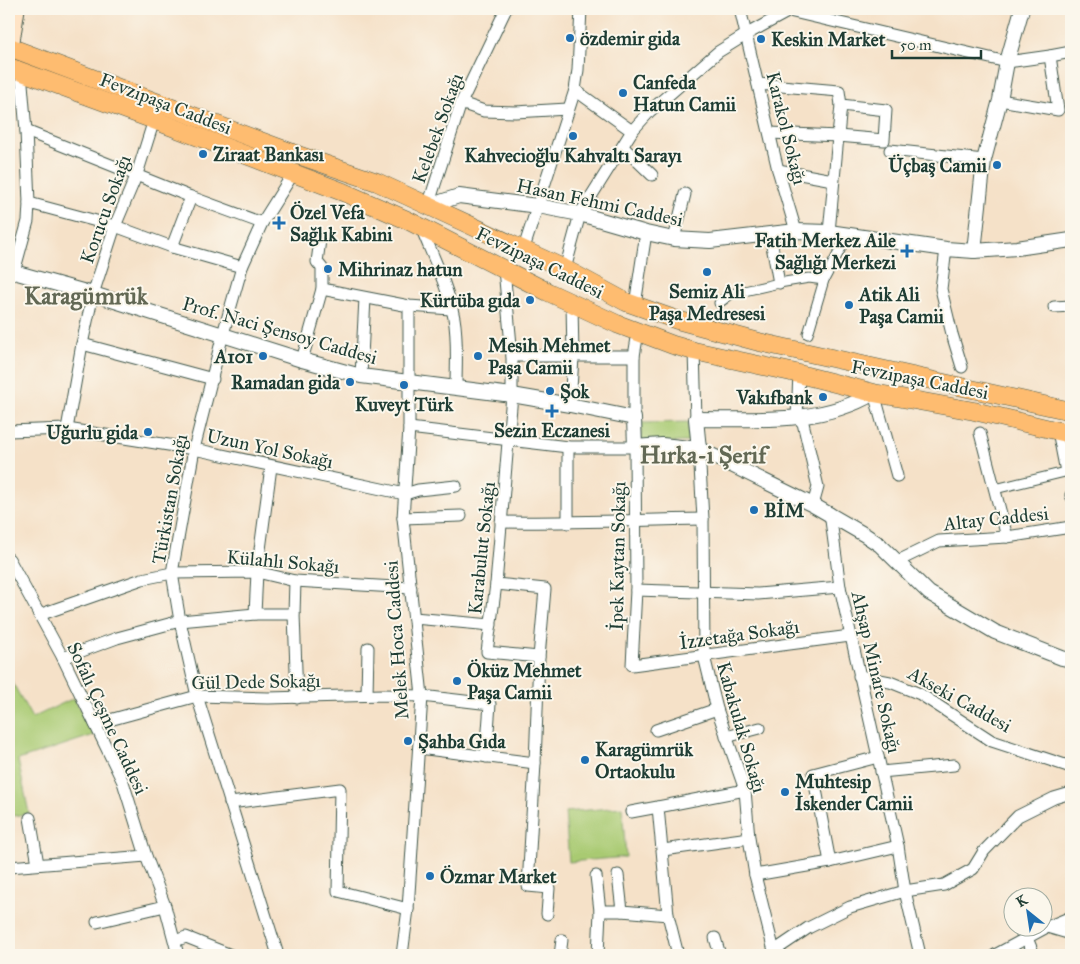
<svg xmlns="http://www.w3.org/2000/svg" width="1080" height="964" font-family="'IM FELL Great Primer',serif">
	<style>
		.green { fill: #a9ca72; stroke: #648453 }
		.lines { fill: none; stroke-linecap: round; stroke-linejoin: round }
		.pedestrian-casing { stroke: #3f564a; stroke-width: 11 }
		.minor-casing { stroke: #3f564a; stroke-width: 13 }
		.tertiary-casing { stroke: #3f564a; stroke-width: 16 }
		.secondary-casing { stroke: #3f564a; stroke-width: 17 }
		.primary-casing { stroke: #3f564a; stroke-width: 19 }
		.pedestrian { stroke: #fff; stroke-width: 9 }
		.minor { stroke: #fff; stroke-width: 11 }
		.tertiary { stroke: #fff; stroke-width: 14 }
		.secondary { stroke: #ffe4c6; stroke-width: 15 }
		.primary { stroke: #febc70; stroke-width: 18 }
		.poi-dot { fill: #1f6fb2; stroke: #fbf7ec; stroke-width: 2 }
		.labels { text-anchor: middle; stroke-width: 4; stroke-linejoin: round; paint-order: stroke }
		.poi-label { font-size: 19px; font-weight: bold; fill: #1f3d34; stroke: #fbf7ec; text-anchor: start }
		.street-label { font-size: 19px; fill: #1f3d34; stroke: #fbf7ec }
		.district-label { font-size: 24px; font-weight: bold; fill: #626854; stroke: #fbf7ec }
	</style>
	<rect width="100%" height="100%" fill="#fbf7ec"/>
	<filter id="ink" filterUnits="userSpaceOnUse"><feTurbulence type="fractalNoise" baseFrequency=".02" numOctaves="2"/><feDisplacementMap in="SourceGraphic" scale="10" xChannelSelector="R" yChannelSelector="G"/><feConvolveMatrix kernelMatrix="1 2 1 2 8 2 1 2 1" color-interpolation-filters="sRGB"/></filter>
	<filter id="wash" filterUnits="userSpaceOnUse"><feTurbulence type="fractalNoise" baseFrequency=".0096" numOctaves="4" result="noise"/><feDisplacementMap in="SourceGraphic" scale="20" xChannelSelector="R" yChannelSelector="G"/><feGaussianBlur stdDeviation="1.12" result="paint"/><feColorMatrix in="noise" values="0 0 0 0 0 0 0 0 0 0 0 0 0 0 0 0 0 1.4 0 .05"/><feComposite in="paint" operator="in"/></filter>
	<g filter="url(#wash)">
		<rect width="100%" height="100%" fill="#f5e1c8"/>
		<g class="green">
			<path d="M688,422V442L641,443V423Z"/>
			<path d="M9,676L32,718L74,698L94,735L18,760L29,813L9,817Z"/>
			<path d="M622,807L626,857L569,862L565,812Z"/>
		</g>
	</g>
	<g filter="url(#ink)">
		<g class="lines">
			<defs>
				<g id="pedestrian">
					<path d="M719,303L731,294L779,283L809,278L824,280"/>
					<path d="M808,334L824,280L848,235"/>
					<path d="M995,489L1065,472L1057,431"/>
				</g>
				<g id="minor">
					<path d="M740,9L778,170L796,231"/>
					<path d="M789,11L1007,62L1050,56L1071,52"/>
					<path d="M758,84L839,91L841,105L829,232"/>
					<path d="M575,90L632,131"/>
					<path d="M1000,100L1058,110L1050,56"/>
					<path d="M461,103L484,111L515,112L568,109"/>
					<path d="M26,131L191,197L262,223"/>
					<path d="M770,133L838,136L884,140L886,110L841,105"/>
					<path d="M623,147L652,175"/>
					<path d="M890,150L984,160"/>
					<path d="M778,170L833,180"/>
					<path d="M29,203L115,226L172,247L242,267"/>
					<path d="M428,206L461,103L506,9"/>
					<path d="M421,227C433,257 448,287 454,318C458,340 456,365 456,387"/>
					<path d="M770,235L779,283"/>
					<path d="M674,239L685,194"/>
					<path d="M172,247L191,197"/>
					<path d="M946,249L941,289L952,334L962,367"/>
					<path d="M523,251L575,90L578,70L581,9"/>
					<path d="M504,269L512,356V395L496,584L487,652L539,657"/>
					<path d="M565,269L580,214L632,131L650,111L718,52L747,34L793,9"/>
					<path d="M14,272L28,221L29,203L26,131L21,72"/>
					<path d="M322,289L409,306L451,309"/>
					<path d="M635,305L646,233"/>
					<path d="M1054,307L1071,306"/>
					<path d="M82,344L213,379"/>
					<path d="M694,351L696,419"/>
					<path d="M512,356H634"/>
					<path d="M302,360L322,289V268L317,262L320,240"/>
					<path d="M799,374L797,417L803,423L818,487L813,505"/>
					<path d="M361,376L365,298"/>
					<path d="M874,393L897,476"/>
					<path d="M570,405L573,357L572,303"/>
					<path d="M634,418V356L638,332"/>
					<path d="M409,428L568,447H635L636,590L632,665L850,636"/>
					<path d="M67,429L82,344L93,294L115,226L137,174L154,120"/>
					<path d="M9,431L67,429L194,449L405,494L418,490L456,486"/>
					<path d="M980,433L1007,537"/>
					<path d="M568,447V523"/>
					<path d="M699,449L703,519L704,656L717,709L745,790L749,838L755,875L774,951L778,955"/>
					<path d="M1071,496V495"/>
					<path d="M830,513L840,587L898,846L905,891L920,955"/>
					<path d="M403,518L461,516"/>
					<path d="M501,522C569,523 636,520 703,519"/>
					<path d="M9,559L63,658L123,782L146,856L165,906L178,955"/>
					<path d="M898,561L939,541L1007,537L1071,527"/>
					<path d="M295,581L294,614L297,698"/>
					<path d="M636,590L758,594L840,587"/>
					<path d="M255,614L257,572L271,467"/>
					<path d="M39,615L142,579L172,573L257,572L295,581L411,588"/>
					<path d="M414,618L491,625"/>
					<path d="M63,658L117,638L180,621L255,614H294"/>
					<path d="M859,676L890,682L920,694L992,741L1071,767"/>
					<path d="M367,695L368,648"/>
					<path d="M95,724L197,696L268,698L383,695L422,696L490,704L486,757"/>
					<path d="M656,730L717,709"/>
					<path d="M726,737L760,728"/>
					<path d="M419,748L535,763L539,657L545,589L496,584"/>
					<path d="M535,763L528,886L549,888L547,914"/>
					<path d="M881,772L954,765"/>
					<path d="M230,803L340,789L338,891L408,909"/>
					<path d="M631,812L658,807"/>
					<path d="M30,818L38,864"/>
					<path d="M663,850L749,838"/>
					<path d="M830,862L813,774L878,757"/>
					<path d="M9,867L146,856"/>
					<path d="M618,875L622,911"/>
					<path d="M755,875L830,862L898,846"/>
					<path d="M596,876L600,911"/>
					<path d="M97,922L165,906"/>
					<path d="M1047,927L1071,934"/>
					<path d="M715,938L720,955"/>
					<path d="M1027,938L1034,955"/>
					<path d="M175,941L186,937L231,955"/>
					<path d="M278,955L197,696L180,621L172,573L194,449L223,334L242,267L262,223L294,172"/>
					<path d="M402,955L408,909L422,696L403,518L409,428V306"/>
					<path d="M560,955L562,940"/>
					<path d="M598,955L600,911H622L668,915"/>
					<path d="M678,955L668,915L658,807L745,790"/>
					<path d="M771,955L774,951L808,928L850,907L905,891L944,885L973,869L984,851L1018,816L1054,798L1071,793"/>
					<path d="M995,955L1047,927L1071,917"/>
				</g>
				<g id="tertiary">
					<path d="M428,206L459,196L538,206L580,214L646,233L674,239L710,241L796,231L829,232L946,249L974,251L1017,248L1071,240"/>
					<path d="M974,251L984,160L1000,100L1007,62L1022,9"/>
					<path d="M9,274L14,272L93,294L302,360L361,376L512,395L570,405L634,418L635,447L662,445L699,449L813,505L865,535L880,545L929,593L995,632L1062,658L1071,660"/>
					<path d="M699,449L696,419C755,419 821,425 874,393"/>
				</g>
				<path id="secondary" d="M11,48L17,9"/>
				<g id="primary">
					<path d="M9,47L298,155L377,182L565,269L626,302L677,320L759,342L1071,411"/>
					<path d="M9,67L154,120L343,192L407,220L548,292L617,324L673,345L694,351L791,372L874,393L974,411L1071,434"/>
				</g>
			</defs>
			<use href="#pedestrian" class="pedestrian-casing"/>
			<use href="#minor" class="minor-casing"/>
			<use href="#tertiary" class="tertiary-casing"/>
			<use href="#secondary" class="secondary-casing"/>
			<use href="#primary" class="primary-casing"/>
			<use href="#pedestrian" class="pedestrian"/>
			<use href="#minor" class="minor"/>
			<use href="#tertiary" class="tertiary"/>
			<use href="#secondary" class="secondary"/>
			<use href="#primary" class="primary"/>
		</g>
	</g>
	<g class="poi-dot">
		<circle cx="570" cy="38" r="5"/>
		<circle cx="761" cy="39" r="5"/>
		<circle cx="623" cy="93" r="5"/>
		<circle cx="573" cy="136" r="5"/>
		<circle cx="203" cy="154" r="5"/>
		<circle cx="997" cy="165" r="5"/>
		<path d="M276.5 215.5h5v5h5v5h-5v5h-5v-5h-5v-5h5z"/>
		<path d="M904.5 243.5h5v5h5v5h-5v5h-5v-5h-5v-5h5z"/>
		<circle cx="328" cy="269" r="5"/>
		<circle cx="707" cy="272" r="5"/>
		<circle cx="530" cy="300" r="5"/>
		<circle cx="849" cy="305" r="5"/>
		<circle cx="263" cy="356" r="5"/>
		<circle cx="478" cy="356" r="5"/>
		<circle cx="350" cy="382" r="5"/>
		<circle cx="404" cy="385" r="5"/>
		<circle cx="550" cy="391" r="5"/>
		<circle cx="823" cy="397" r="5"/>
		<path d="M549.5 403.5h5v5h5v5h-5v5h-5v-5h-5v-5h5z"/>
		<circle cx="148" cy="432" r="5"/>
		<circle cx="754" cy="510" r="5"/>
		<circle cx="457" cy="681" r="5"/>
		<circle cx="408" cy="741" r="5"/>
		<circle cx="585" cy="760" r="5"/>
		<circle cx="785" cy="792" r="5"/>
		<circle cx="430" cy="876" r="5"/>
	</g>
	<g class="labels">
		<g class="poi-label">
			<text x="580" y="45">özdemir gida</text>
			<text x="771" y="46">Keskin Market</text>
			<text x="633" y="89">Canfeda<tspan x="633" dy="22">Hatun Camii</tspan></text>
			<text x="213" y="161">Ziraat Bankası</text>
			<text x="573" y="162" text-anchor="middle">Kahvecioğlu Kahvaltı Sarayı</text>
			<text x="987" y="172" text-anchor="end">Üçbaş Camii</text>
			<text x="290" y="219">Özel Vefa<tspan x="290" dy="22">Sağlık Kabini</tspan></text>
			<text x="896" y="247" text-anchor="end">Fatih Merkez Aile<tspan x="896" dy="22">Sağlığı Merkezi</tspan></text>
			<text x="338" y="276">Mihrinaz hatun</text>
			<text x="707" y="298" text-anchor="middle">Semiz Ali<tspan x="707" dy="22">Paşa Medresesi</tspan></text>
			<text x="859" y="301">Atik Ali<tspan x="859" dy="22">Paşa Camii</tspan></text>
			<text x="520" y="307" text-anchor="end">Kürtüba gıda</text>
			<text x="488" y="352">Mesih Mehmet<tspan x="488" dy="22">Paşa Camii</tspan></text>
			<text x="253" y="363" text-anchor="end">A101</text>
			<text x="340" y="389" text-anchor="end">Ramadan gida</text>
			<text x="560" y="398">Şok</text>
			<text x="813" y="404" text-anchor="end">Vakıfbank</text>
			<text x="404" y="411" text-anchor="middle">Kuveyt Türk</text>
			<text x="552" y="437" text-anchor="middle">Sezin Eczanesi</text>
			<text x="138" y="439" text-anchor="end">Uğurlu gida</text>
			<text x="764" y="517">BİM</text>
			<text x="467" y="677">Öküz Mehmet<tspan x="467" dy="22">Paşa Camii</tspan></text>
			<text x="418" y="748">Şahba Gıda</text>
			<text x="595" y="756">Karagümrük<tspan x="595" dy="22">Ortaokulu</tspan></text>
			<text x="795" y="788">Muhtesip<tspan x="795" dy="22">İskender Camii</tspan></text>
			<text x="440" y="883">Özmar Market</text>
		</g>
		<g class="street-label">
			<text transform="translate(166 103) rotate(21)" y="7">Fevzipaşa Caddesi</text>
			<text transform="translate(437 128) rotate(-70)" y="7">Kelebek Sokağı</text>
			<text transform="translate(787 128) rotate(76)" y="7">Karakol Sokağı</text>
			<text transform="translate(600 202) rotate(12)" y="7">Hasan Fehmi Caddesi</text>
			<text transform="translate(105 209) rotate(-70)" y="7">Korucu Sokağı</text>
			<text transform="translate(540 262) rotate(26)" y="7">Fevzipaşa Caddesi</text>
			<text transform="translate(280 330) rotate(16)" y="7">Prof. Naci Şensoy Caddesi</text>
			<text transform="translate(920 379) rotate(11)" y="7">Fevzipaşa Caddesi</text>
			<text transform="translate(270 448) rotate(12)" y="7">Uzun Yol Sokağı</text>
			<text transform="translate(169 499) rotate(-80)" y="7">Türkistan Sokağı</text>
			<text transform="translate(996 518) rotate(-6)" y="7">Altay Caddesi</text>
			<text transform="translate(481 548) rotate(-84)" y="7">Karabulut Sokağı</text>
			<text transform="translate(617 556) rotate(-89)" y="7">İpek Kaytan Sokağı</text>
			<text transform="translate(283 561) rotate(5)" y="7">Külahlı Sokağı</text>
			<text transform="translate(739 634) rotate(-8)" y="7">İzzetağa Sokağı</text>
			<text transform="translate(396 640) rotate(-94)" y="7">Melek Hoca Caddesi</text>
			<text transform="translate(877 672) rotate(77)" y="7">Ahşap Minare Sokağı</text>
			<text transform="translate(256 681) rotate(-1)" y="7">Gül Dede Sokağı</text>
			<text transform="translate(960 699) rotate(29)" y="7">Akseki Caddesi</text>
			<text transform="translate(108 718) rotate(65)" y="7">Sofalı Çeşme Caddesi</text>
			<text transform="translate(742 727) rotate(74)" y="7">Kabakulak Sokağı</text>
		</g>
		<g class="district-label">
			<text x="86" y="304">Karagümrük</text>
			<text x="703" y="463">Hırka-i Şerif</text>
		</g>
	</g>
	<rect width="1080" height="964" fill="none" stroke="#fbf7ec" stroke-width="30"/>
	<g transform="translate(1028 912) rotate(330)"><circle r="24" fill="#fbf7ec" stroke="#a3ada2"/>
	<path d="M0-4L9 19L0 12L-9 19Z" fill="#1f6fb2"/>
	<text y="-8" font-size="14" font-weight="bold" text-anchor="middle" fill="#1f3d34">K</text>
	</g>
	<path d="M892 50v8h89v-8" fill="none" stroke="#1f3d34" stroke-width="2.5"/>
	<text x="900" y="50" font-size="15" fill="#1f3d34" stroke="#fbf7ec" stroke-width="4" paint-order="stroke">50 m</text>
</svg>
